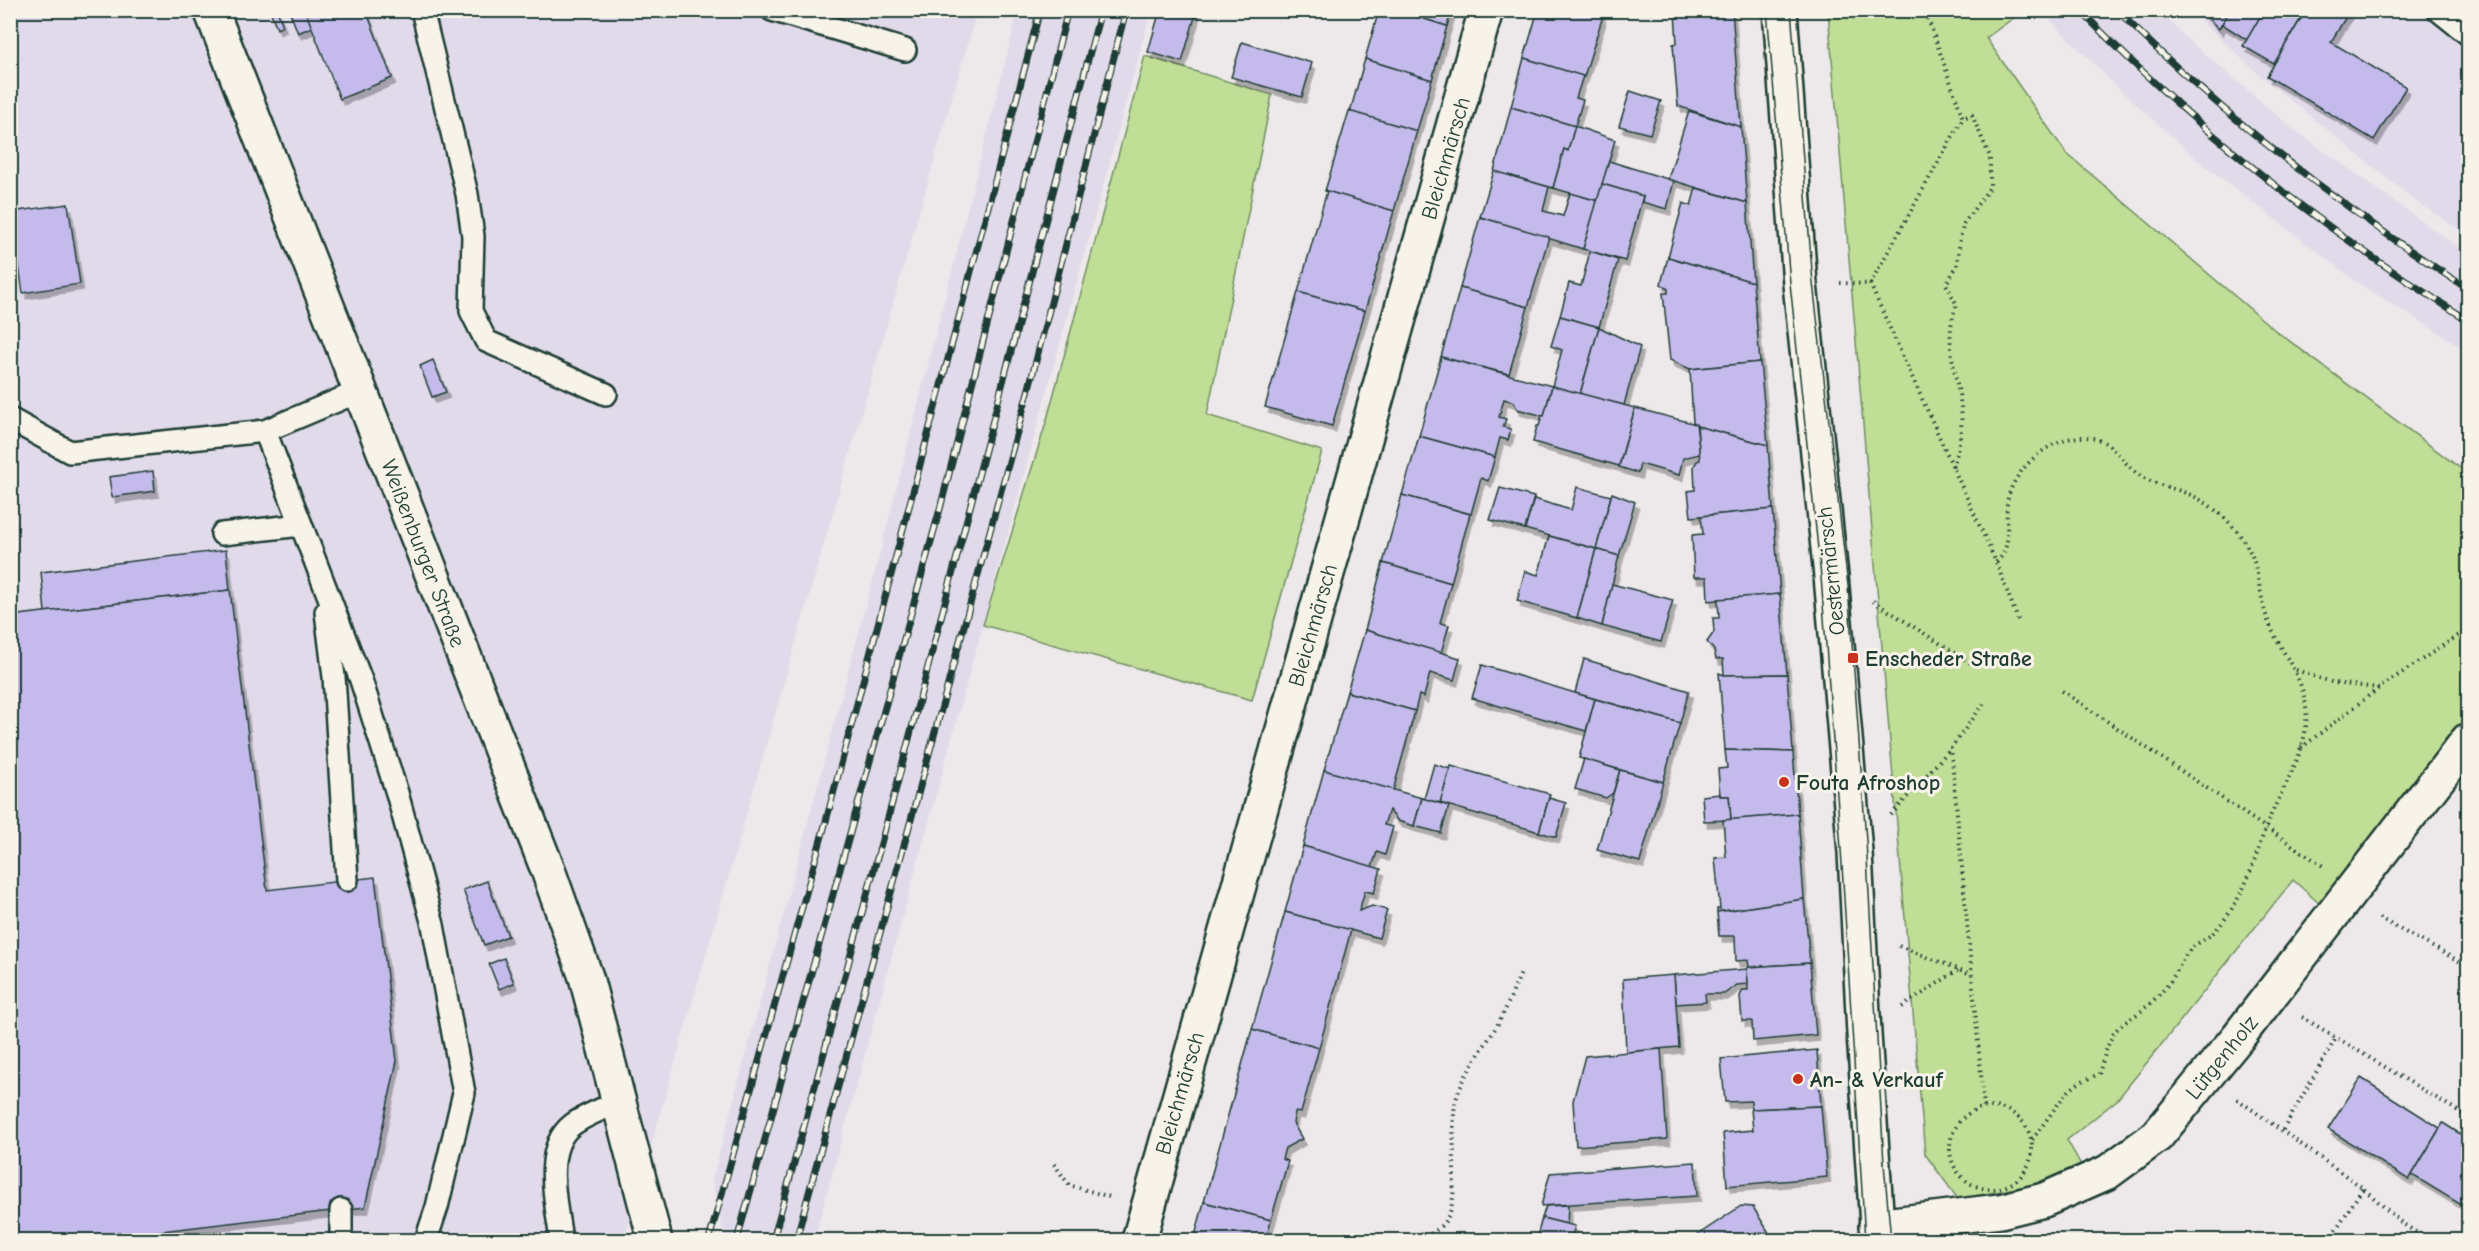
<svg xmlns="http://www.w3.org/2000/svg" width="2479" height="1251" font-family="'Comic Neue',sans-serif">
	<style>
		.built { fill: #e1daea }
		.green { fill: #c0de96; stroke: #708e65; stroke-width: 1.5 }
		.building { fill: #c5baec; stroke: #1f3d34; stroke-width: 1.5; filter: url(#shadow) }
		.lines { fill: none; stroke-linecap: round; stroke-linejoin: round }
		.service-casing { stroke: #1f3d34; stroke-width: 26 }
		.minor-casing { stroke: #1f3d34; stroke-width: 38 }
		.tertiary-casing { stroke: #1f3d34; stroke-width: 38 }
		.path { stroke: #1f3d34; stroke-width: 4; stroke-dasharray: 1.5 4.5; stroke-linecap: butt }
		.service { stroke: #f7f3e8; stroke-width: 21 }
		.minor { stroke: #f7f3e8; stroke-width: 33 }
		.tertiary { stroke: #f7f3e8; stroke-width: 33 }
		.tram { stroke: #1f3d34; stroke-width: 1.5 }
		.rail-casing { stroke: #1f3d34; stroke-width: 7 }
		.rail { stroke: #f7f3e8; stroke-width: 4.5; stroke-dasharray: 14; stroke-linecap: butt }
		.poi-dot { fill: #c8321e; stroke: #f7f3e8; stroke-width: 2 }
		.labels { text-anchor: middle; stroke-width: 6; stroke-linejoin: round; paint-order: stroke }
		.street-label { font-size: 22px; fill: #1f3d34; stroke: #f7f3e8 }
		.poi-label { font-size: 22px; font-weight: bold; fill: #1f3d34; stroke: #f7f3e8; text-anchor: start }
	</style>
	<defs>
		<filter id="shadow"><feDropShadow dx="3.5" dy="6" stdDeviation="0" flood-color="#0004"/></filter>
	</defs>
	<rect width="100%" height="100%" fill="#ede8e9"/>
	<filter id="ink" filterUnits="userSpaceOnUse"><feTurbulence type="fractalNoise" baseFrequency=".0167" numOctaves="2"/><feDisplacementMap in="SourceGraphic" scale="12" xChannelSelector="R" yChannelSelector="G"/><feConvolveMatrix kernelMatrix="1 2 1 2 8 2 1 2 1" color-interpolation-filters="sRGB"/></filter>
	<g filter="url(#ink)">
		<g class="built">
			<path d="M10,11H977L624,1240H11Z"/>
			<path d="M1018,11H1151L814,1240H725L712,1181L884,538Z"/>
			<path d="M2041,11H2159L2188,40L2292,128L2468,254V351L2358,283L2197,159L2116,86Z"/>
			<path d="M2190,11H2468V235L2418,203L2262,77Z"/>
		</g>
		<g class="green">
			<path d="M1828,11H2023L1986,38L2066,153L2276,331L2468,474V720L2321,905L2293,880L2117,1100L2067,1140L2081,1165L2032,1185L1958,1199L1925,1154Z"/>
			<path d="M1145,56L1272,95L1207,415L1322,451L1252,700L983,625L1046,423Z"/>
		</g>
		<g class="building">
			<path d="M270,10H277L283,26L277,29Z"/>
			<path d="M289,10H305L312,27L298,33Z"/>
			<path d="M305,10H366L392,78L340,99Z"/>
			<path d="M1160,10H1197L1182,62L1148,52Z"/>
			<path d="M1379,10H1396L1447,26L1432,80L1365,59Z"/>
			<path d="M1396,10H1452L1447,26Z"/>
			<path d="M1538,10H1601L1602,19L1584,77L1524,58Z"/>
			<path d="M1712,10H1732L1741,127L1678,106L1673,44L1677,43L1675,13Z"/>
			<path d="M2200,10H2230L2219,29Z"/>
			<path d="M2230,10H2264L2247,40L2222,24Z"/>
			<path d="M2264,10H2306L2274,64L2243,46Z"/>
			<path d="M2306,10H2350L2331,42L2406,87L2374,140L2267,76Z"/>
			<path d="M1242,42L1312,63L1302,97L1231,77Z"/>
			<path d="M1524,58L1583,76L1576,98L1583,100L1575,126L1511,107Z"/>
			<path d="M1365,59L1432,80L1417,131L1350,112Z"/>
			<path d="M1630,91L1661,101L1650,134L1619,126Z"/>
			<path d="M1511,107L1575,126L1568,151L1564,149L1553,188L1494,171Z"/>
			<path d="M1349,111L1417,131L1394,211L1325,191Z"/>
			<path d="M1689,111L1741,127L1747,203L1668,179Z"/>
			<path d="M1575,126L1615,140L1598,201L1553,188L1564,149L1568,151Z"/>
			<path d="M1609,161L1674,181L1667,209L1642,202L1643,196L1602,184Z"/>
			<path d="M1494,171L1549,187L1543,211L1563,216L1570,193L1598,201L1583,249L1480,217Z"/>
			<path d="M1602,184L1643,196L1625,261L1583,249Z"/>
			<path d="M1696,188L1747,203L1753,282L1668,257L1683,203L1691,206Z"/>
			<path d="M1327,191L1394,211L1365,311L1298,292Z"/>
			<path d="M68,204L80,284L23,293L11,212Z"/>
			<path d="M1480,217L1549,237L1528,307L1460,288Z"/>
			<path d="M1590,251L1618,260L1599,327L1560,316L1569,283L1581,286Z"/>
			<path d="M1668,257L1753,282L1760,362L1690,369L1670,360L1663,293H1668V289L1661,284Z"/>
			<path d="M1460,288L1528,307L1509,374L1441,357Z"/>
			<path d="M1298,292L1365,311L1332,426L1265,407Z"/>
			<path d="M1560,316L1599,327L1580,394L1552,386L1562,350L1551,346Z"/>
			<path d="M1599,327L1640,347L1624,405L1580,394Z"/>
			<path d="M1441,357L1552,386L1544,416L1517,409L1514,402L1504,399L1499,417L1506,419L1503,427L1511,429L1508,440L1500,438L1495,457L1419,436Z"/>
			<path d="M433,360L446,392L432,397L420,366Z"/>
			<path d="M1760,362L1768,445L1697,426L1693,423L1690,369Z"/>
			<path d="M1552,386L1635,408L1619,466L1533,442L1537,426H1539L1542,415L1544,416Z"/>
			<path d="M1635,408L1696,424L1700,454L1683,458L1679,475L1640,464L1638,473L1619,467Z"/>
			<path d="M1697,426L1768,445L1773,509L1691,517L1688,491L1695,490L1694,466L1697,461L1700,460Z"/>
			<path d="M1419,436L1495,457L1488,481L1481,478L1471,514L1402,495Z"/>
			<path d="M153,471L155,491L112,497L109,477Z"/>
			<path d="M1577,487L1611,496L1596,549L1525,529L1534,499L1571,510Z"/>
			<path d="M1500,488L1534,497L1525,529L1490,520Z"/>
			<path d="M1612,493L1635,502L1619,556L1596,549Z"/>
			<path d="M1402,495L1470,514L1451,583L1383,563Z"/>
			<path d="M1773,509L1780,594L1708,601L1707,577H1694L1692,535L1703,534L1701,516Z"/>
			<path d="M1549,536L1596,549L1577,618L1517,601L1525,571L1538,575Z"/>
			<path d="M1596,549L1619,556L1602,626L1577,618Z"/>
			<path d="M226,550L230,590L45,612L41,572Z"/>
			<path d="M1383,563L1451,583L1440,623L1449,625L1441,653L1365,630Z"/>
			<path d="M1612,584L1673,600L1661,642L1602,626Z"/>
			<path d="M230,590L267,890L375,877L397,1061L365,1207L85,1240H10V616Z"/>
			<path d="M1780,594L1787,674L1724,675L1723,659H1716L1714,650L1707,642L1714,632L1713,618H1719L1718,599Z"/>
			<path d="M1365,630L1460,658L1454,680L1430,673L1424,697L1419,695L1415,711L1347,692Z"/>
			<path d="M1584,659L1689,691L1680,723L1575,693Z"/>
			<path d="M1482,665L1595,699L1586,731L1472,698Z"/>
			<path d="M1719,673L1724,675L1787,674L1793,752L1725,750Z"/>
			<path d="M1347,692L1415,711L1393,791L1324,770Z"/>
			<path d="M1595,699L1680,723L1663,782L1579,758Z"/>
			<path d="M1725,750L1793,752L1798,814L1731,820L1729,796H1720L1718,769L1727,768Z"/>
			<path d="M1584,759L1620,770L1613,793L1606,798L1575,789Z"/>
			<path d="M1434,764L1450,769L1440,803L1424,799Z"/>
			<path d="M1451,766L1550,794L1539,832L1440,803Z"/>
			<path d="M1324,770L1422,798L1414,826L1398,821L1389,810L1384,825L1393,827L1385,855L1377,852L1372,867L1303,846Z"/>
			<path d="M1620,770L1663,782L1640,862L1597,850Z"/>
			<path d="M1720,794V796H1729L1731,820L1704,821L1702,796Z"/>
			<path d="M1422,798L1449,806L1441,833L1414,826Z"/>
			<path d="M1549,798L1566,803L1556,837L1539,832Z"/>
			<path d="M1798,814L1804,899L1717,912V909H1720L1715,858L1726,857L1723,820Z"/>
			<path d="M1303,846L1381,869L1374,893L1365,891L1359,911L1372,906L1387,910L1379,938L1285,912Z"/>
			<path d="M487,881L508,936L484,945L463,890Z"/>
			<path d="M1804,899L1810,963L1749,967L1748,960L1736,961L1735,936H1719L1717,912Z"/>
			<path d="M1285,912L1351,930L1319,1048L1252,1029Z"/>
			<path d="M504,958L514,983L499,989L489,964Z"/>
			<path d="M1810,963L1816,1035L1753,1041L1752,1021H1742L1740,996L1743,990H1748L1747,969L1749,967Z"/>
			<path d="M1747,969L1748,984L1737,985L1724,994H1705L1706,1002L1676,1004L1674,975Z"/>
			<path d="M1674,975L1679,1047L1626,1052L1623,979Z"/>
			<path d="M1252,1029L1319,1048L1301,1113L1295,1112L1293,1123L1302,1139L1285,1148L1282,1159L1288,1161L1271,1220L1204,1202Z"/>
			<path d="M1661,1049L1667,1139L1576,1146L1573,1101L1585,1056Z"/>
			<path d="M1817,1050L1821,1106L1751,1109V1101L1725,1102L1721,1059Z"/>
			<path d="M2361,1078L2440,1128L2409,1180L2328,1129Z"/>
			<path d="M1821,1106L1827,1177L1727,1186L1723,1133L1753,1130L1751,1109Z"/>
			<path d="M2443,1123L2468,1139V1209L2412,1175Z"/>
			<path d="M1695,1162L1697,1196L1541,1206L1550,1173Z"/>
			<path d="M1204,1202L1271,1220L1266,1240H1194Z"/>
			<path d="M1568,1205L1567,1224L1542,1218L1546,1206Z"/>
			<path d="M1741,1206L1753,1207L1771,1236L1764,1240H1690Z"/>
			<path d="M1542,1218L1575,1226L1571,1240H1536Z"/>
		</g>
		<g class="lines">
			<defs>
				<g id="service">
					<path d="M422,10L467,194L473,236L471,311L486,341L606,394"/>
					<path d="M772,10L905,50"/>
					<path d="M2438,10L2468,34"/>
					<path d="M10,419L70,452L265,431L360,391"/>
					<path d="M265,431L361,680L397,793L433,925L464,1093L437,1207L426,1240"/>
					<path d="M222,534L301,525"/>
					<path d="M326,612L334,677L347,880"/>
					<path d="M341,1240V1210"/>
					<path d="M561,1240C557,1207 541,1149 572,1125C585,1115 603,1109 618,1102"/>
				</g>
				<g id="minor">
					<path d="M1780,10L1800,284L1831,576L1855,852L1864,1034L1878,1240"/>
					<path d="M1876,1226L2000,1211L2044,1200L2108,1172L2157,1136L2238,1037L2468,740"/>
					<path d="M1139,1240L1486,10"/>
				</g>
				<path id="tertiary" d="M211,10L548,870L586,977L655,1240"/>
			</defs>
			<use href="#service" class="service-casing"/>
			<use href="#minor" class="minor-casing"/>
			<use href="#tertiary" class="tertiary-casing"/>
			<g class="path">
				<path d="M1840,283L1870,284L1996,562L2018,620"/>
				<path d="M1870,284L1963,118L1925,10"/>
				<path d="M1953,467C1959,447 1963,428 1961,407C1957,372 1942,339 1957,305L1946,284L1957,266L1960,238L1964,223L1990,187V157L1972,115L1963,118"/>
				<path d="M1996,562C2015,547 2003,520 2008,498C2016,464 2062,426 2099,440C2117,447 2124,465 2139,475C2157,487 2180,488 2199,499C2221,512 2241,531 2252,556C2259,574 2260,598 2267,618C2278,649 2302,673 2306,707C2311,750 2280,789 2266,827C2256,854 2250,880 2234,905C2229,914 2221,925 2214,932C2207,939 2196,943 2190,950C2180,961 2176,976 2166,987C2160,994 2152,1002 2145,1008C2136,1016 2121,1023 2114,1033C2107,1044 2103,1061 2099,1074L2080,1082L2066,1093L2032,1140"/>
				<path d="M1873,601L1974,665"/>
				<path d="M2296,670L2334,683L2379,688"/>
				<path d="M2062,691L2323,866"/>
				<path d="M2301,748L2379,688L2468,629"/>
				<path d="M1891,815L1950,749"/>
				<path d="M2379,918L2468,966"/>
				<path d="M1899,946L1971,974"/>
				<path d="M1902,1007L1958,970"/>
				<path d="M2302,1017L2468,1117"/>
				<path d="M2237,1099L2363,1188L2403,1224L2429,1240"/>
				<circle cx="1991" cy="1148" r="41"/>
				<path d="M1984,1107L1951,748L1986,701"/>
				<path d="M2283,1130L2336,1038"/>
				<path d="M1054,1164L1069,1185L1110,1197"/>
				<path d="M1414,1240C1426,1238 1440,1230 1447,1218C1460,1200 1450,1132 1455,1105C1460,1076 1487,1045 1500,1020C1508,1005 1514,989 1521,973"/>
				<path d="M2329,1240L2363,1188"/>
			</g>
			<use href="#service" class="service"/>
			<use href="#minor" class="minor"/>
			<use href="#tertiary" class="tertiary"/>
			<g class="tram">
				<path d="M1767,10L1790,283L1821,577L1841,849L1865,1240"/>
				<path d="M1791,10L1813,283L1848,586L1866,840L1884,1164L1891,1240"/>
			</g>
			<defs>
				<g id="rail">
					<path d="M2080,10C2195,129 2328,233 2468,320"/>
					<path d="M2117,10C2223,117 2343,208 2468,289"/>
					<path d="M709,1240L825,825L1040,10"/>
					<path d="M737,1240L940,509L1068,10"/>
					<path d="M773,1240L895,792L1101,10"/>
					<path d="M796,1240L1028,392L1126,10"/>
				</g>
			</defs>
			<use href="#rail" class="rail-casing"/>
			<use href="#rail" class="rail"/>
		</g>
	</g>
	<g class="poi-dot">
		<rect x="1847" y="652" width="12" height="12" rx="3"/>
		<circle cx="1784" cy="782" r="6"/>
		<circle cx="1798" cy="1079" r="6"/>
	</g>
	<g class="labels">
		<g class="street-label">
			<text transform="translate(1445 158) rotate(-74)" y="8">Bleichmärsch</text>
			<text transform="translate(424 553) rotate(69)" y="8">Weißenburger Straße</text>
			<text transform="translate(1830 571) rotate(-96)" y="8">Oestermärsch</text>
			<text transform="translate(1312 625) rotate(-74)" y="8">Bleichmärsch</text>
			<text transform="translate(2221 1057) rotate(-51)" y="8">Lütgenholz</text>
			<text transform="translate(1179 1093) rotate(-74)" y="8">Bleichmärsch</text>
		</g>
		<g class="poi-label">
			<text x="1865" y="666">Enscheder Straße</text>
			<text x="1796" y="790">Fouta Afroshop</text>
			<text x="1810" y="1087">An- &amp; Verkauf</text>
		</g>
	</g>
	<rect width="2479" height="1251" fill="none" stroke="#f7f3e8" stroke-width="36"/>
	<rect x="18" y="18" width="2443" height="1215" fill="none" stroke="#1f3d34" stroke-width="2" filter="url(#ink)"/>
</svg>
